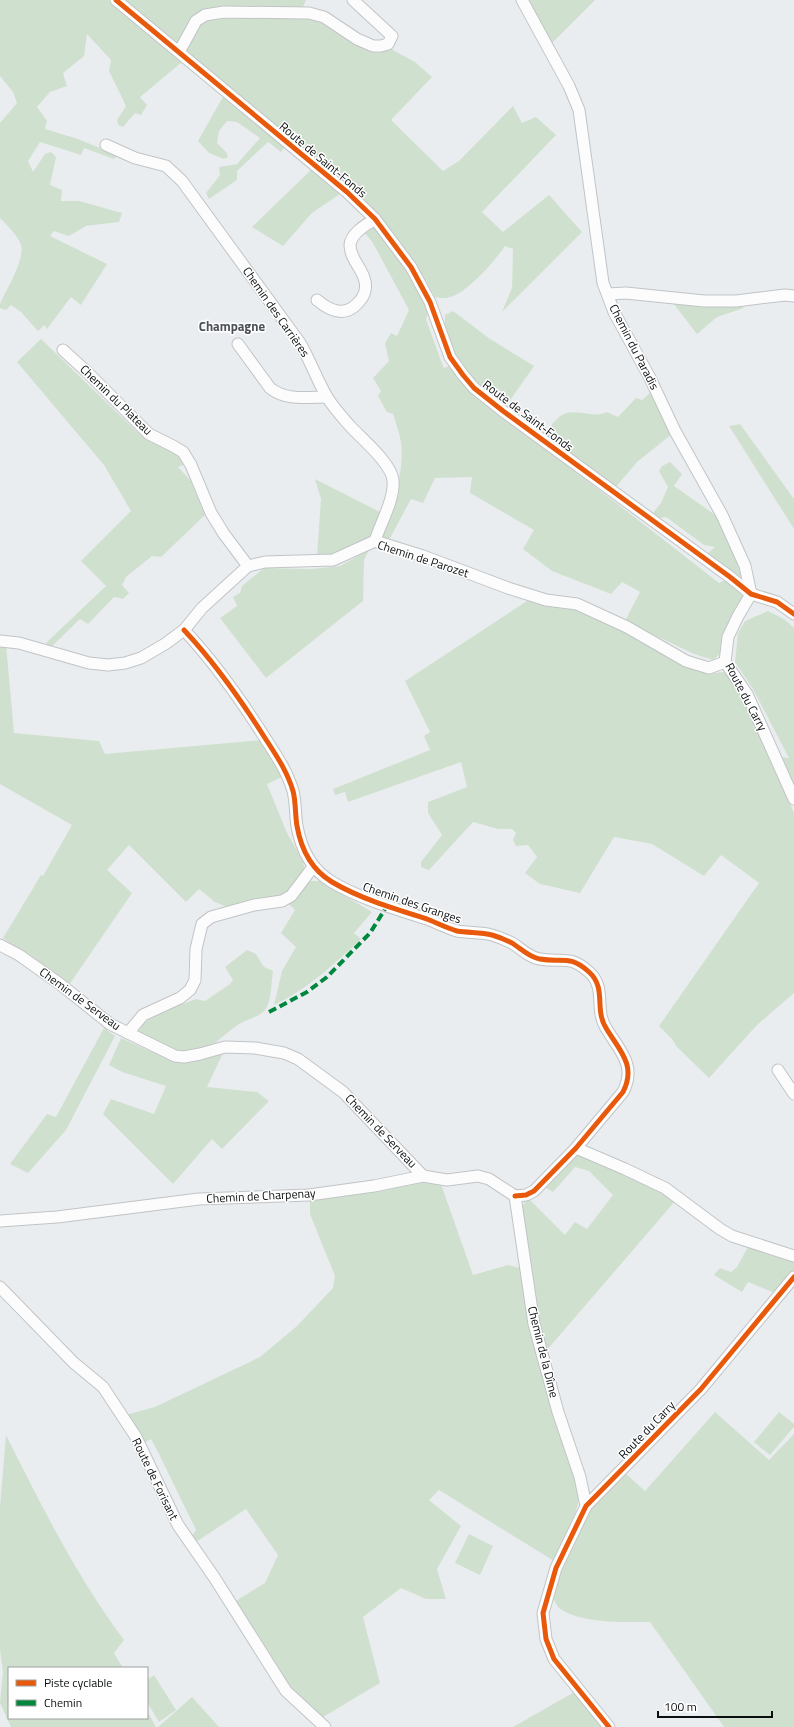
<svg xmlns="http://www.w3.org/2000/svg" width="794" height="1727" font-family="'Titillium Web',sans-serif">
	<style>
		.green { fill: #d0e0ce }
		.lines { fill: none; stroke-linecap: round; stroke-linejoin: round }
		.minor-casing { stroke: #c1c4c6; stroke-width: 13 }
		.minor { stroke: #fcfcfd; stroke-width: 11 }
		.quiet { stroke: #00873e; stroke-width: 4; stroke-dasharray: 8 4; stroke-linecap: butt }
		.cycleway-casing { stroke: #fff; stroke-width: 8 }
		.cycleway { stroke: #e8590c; stroke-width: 5 }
		.labels { text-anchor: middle; stroke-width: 3; stroke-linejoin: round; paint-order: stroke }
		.street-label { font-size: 12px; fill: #0c0f10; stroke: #fff }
		.neighbourhood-label { font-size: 13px; font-weight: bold; fill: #4c5156; stroke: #fff }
	</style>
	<rect width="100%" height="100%" fill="#eaedf0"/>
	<g class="green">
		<path d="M0,0H108L182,62L140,97L147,105L141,115L135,113L123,127L118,125L117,120L126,106L109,71L111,60L87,34L84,56L63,73L67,86L50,92L37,107L47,121L45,129L78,139L117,155L114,159L84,148L81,155L40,142L28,161L33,172L45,154L51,152L56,157L50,185L62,190L61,201H79L122,213L119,222L86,226L69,236L54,231L50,236L107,264L81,305L71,297L47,329L44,325L38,331L21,312L11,305L6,310L0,308V304C6,290 25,260 21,245C19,237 6,224 0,218V123L17,103L13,92L0,76Z"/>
		<path d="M124,0H306L302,9L208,11L179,41L175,43Z"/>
		<path d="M528,0H595L551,44Z"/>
		<path d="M311,15L376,53L391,49L415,62L432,77L391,120L443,171L459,161L513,106L522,123L536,117L556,135L482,212L503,232L549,195L582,232L502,312L512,288L513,249L505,246C495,261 467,293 450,297C445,299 440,298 435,297L424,277L405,250L372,209L185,51L200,25L210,19L281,17Z"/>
		<path d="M224,95L286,146L281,152L268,142L237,171V180L209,199L206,193L220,175L219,167L237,164L260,138L237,122L227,121L219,131L217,143L227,153L228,157L224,159L209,153L198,141Z"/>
		<path d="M313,168L340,194L312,213L283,246L252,227Z"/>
		<path d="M371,226C392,239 415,289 429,311L426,319L441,361L444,368L449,366C481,405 525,433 565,464C617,503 668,543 719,583L725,580L743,596V602L722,652L713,660L694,654L625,621L640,592L622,582L611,594L552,571L523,549L534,530L470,493L472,477L435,478L423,503L411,499L388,542L381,539C391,508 405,475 401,442C399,432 396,423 393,414L387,412L378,396L381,391L373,378L389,361L385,343L391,333L397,336L409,310L373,243L364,232Z"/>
		<path d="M673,303L741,306L744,308L717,317L697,334Z"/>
		<path d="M453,311L490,339L534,366L506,406C481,387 453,366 445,333C444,328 445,320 445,315Z"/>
		<path d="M41,339L135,430L150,442L177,451L186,464L178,467L190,480L205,515L161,557L152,556L126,577L122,585L129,593L123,599L114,597L88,624L80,619L51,647L46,643L106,586L81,561L131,511L104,465L17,362Z"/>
		<path d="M653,390L672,434L637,462L615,488L549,440L546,434C549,429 552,423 557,419C571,404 591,420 607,412L618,417L636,398L642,400Z"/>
		<path d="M740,424L794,499V529L729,426Z"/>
		<path d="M670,462L682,474L674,486L721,519L744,569L742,575L737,578L707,554L715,547L704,545L666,517L660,518L653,513L661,503L668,487L659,471L662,466Z"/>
		<path d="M315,479L380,512L372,533L368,539L334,555L317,557L321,499Z"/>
		<path d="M369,550L364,560L363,601L266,678L220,618L237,606L233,597L240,593L242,586L264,568L311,569L340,566Z"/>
		<path d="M527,601L575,609L624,631L680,664L707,674L723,672L733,677L748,702L794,813V993L757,1025L709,1078L677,1047L672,1039L659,1026L759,883L721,855L704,876L652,844L614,837L580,893L540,884L525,873L537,857L528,845L516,846L513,840L516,833L512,829H498L473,822L429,870L421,867V862L442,835L428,813V802L467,787L461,762L348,802L345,792L335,795L333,789L430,750L424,736L430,732L405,681Z"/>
		<path d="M768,611L784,619L794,628V788L781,757L789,758L753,689L735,662L738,633L745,621Z"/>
		<path d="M0,644L6,645L14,733L99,741L105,754L261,740L282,777L267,784L287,833L303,861L305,872L286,895L227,907L215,902L199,889L186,902L129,845L107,870L132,893L69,985L3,938L41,875L43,876L72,825L0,784Z"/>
		<path d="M310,881H320L372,912L354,933L361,939C333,965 308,989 274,1005L282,971L296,947L281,933L295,910L288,903Z"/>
		<path d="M247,950L256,954L264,967L273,971C271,983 272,1001 265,1010C259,1017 248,1019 241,1023C221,1035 211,1053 185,1053C168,1053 152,1041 137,1034L144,1023L158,1013L196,999L205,1001L230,984L233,980L225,967Z"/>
		<path d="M104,1028L115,1036L66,1130L28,1173L10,1164L47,1114L56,1117Z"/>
		<path d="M121,1038L150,1051L179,1061L223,1053L207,1087L257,1092L269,1101L222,1149L212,1139L173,1184L103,1114L111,1099L154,1114L166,1086L122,1072L109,1065Z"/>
		<path d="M578,1153L627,1172L676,1200L546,1351L529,1271L521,1211L524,1203L529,1199L565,1235L575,1222L587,1229L613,1195L589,1171L575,1167L553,1192L546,1188Z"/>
		<path d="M425,1181L441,1184L473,1275L508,1265L520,1268L538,1359L578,1486V1503L575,1514L554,1561L439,1490L429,1500L461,1526L437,1569L446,1599H426L401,1588L363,1617L380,1683L318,1720L286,1691L231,1604L265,1583L278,1555L246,1509L196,1542L192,1536L196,1530L159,1454L151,1439L140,1445L122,1416L155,1407L260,1357L297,1326L333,1288L335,1276L310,1214V1201Z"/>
		<path d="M749,1245L794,1259V1272L777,1294L748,1282L742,1292L714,1275L720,1268L731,1272L737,1267Z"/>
		<path d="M715,1412L769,1460L794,1434V1727H724L650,1622C625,1622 580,1624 559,1608C557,1606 555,1601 553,1598L563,1566L585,1516L625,1473L645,1491Z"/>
		<path d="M779,1412L794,1424V1427L770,1455L754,1442Z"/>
		<path d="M6,1435C41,1505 77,1577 124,1640L114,1653L123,1668H9V1718H147V1711L156,1727H11L0,1703L3,1672L0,1650V1507Z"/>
		<path d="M469,1534L493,1546L480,1575L455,1563Z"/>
		<path d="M154,1675L176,1710L159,1722L147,1702V1680Z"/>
		<path d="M578,1690L609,1727H513Z"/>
		<path d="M192,1697L219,1727H158Z"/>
	</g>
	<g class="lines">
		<defs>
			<g id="minor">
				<path d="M116,0L347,192L375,219L411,267L430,302L450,357L463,375L474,388L503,411L730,577L751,594L777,602L794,614"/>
				<path d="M522,0L569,86L579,110L603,283L614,312L650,378L675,431L722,515L745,566L751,594L738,616L728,637L725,662L747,694L794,799"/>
				<path d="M179,52L196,21L205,15L224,12L309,13L324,17L357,39L373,46H381L388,44L392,36L353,0"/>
				<path d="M106,145L135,158L166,166L182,181L300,343C310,360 317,380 327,397C333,407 342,417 350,426C362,439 391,463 393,480C395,499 380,524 375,541"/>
				<path d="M608,294L626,293L704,301H736L785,295L794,296"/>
				<path d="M317,300C330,311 344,317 357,304C361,300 364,296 365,291C369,273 350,262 350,245C351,233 366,225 375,219"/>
				<path d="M238,344L270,388C286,401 308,397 327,397"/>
				<path d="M63,350L86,371L149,434L173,446L183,452L191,465L211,513L224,534L248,566"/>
				<path d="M184,630C215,663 241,700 265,738C276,755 287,771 293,791C296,802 295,815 297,826C301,849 312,870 332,882C361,899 395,909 427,919C437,923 447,928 457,931C469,933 481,932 492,935C499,937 506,940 512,943C520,948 530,958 540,959C562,963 569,954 589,972C607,988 594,1009 606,1028C619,1050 637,1065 623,1092L576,1148L534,1191L526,1195L515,1196"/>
				<path d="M0,641L19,643L89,663L108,665L125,663L141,658L165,644L184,630L202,608L248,566L265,562L333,560L375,541L423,556L508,588L546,600L577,604L627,627L686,661L699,665L709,668L725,662"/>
				<path d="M0,945L19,955L60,984L110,1024L175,1056L184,1057L200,1054L225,1047L255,1048L284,1053L298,1059L343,1092L423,1176"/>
				<path d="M128,1033L143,1015L180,998L190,990L195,980L196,949L202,924L211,917L254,905L282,901L291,896L313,867"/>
				<path d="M778,1070L794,1094"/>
				<path d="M576,1148L625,1169L665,1188L720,1229L732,1236L794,1256"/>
				<path d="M515,1196L534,1324L558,1412L580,1477L586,1506"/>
				<path d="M0,1221L57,1217L199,1199L309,1195L374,1186L423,1176L447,1180L478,1176L489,1179L515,1196"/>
				<path d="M0,1287L74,1363L103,1387L136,1437L178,1525L214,1577L279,1680L286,1691L325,1727"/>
				<path d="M609,1727L554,1659L546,1639L543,1613L556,1568L586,1506L701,1389L794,1277"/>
			</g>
		</defs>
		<use href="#minor" class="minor-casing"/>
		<use href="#minor" class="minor"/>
		<path class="quiet" d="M269,1012L307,992L327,977L370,933L387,906"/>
		<defs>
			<g id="cycleway">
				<path d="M116,0L347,192L375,219L411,267L430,302L450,357L463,375L474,388L503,411L730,577L751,594L777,602L794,614"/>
				<path d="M184,630C215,663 241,700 265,738C276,755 287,771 293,791C296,802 295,815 297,826C301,849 312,870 332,882C361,899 395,909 427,919C437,923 447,928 457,931C469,933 481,932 492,935C499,937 506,940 512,943C520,948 530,958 540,959C562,963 569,954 589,972C607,988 594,1009 606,1028C619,1050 637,1065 623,1092L576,1148L534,1191L526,1195L515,1196"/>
				<path d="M609,1727L554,1659L546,1639L543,1613L556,1568L586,1506L701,1389L794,1277"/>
			</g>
		</defs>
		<use href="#cycleway" class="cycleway-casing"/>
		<use href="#cycleway" class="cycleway"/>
	</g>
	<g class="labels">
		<g class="street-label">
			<text transform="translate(323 160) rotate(40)" y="4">Route de Saint-Fonds</text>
			<text transform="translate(276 312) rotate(55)" y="4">Chemin des Carrières</text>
			<text transform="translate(634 347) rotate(63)" y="4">Chemin du Paradis</text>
			<text transform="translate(116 400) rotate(44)" y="4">Chemin du Plateau</text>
			<text transform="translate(528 416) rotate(37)" y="4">Route de Saint-Fonds</text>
			<text transform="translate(423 559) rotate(18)" y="4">Chemin de Parozet</text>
			<text transform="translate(746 697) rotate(62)" y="4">Route du Carry</text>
			<text transform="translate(412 903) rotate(19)" y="4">Chemin des Granges</text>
			<text transform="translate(80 999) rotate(36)" y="4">Chemin de Serveau</text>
			<text transform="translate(381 1131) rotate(46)" y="4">Chemin de Serveau</text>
			<text transform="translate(261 1196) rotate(-3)" y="4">Chemin de Charpenay</text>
			<text transform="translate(543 1352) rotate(76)" y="4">Chemin de la Dîme</text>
			<text transform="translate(647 1430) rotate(-46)" y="4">Route du Carry</text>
			<text transform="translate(155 1479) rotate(64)" y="4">Route de Forisant</text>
		</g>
		<g class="neighbourhood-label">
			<text x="232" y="331">Champagne</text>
		</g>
	</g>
	<rect x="8" y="1667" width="140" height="52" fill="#ffffff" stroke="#9e9f9f"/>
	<rect x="16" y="1680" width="20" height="6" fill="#e8590c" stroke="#9e9f9f"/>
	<text x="44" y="1687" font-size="12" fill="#0c0f10">Piste cyclable</text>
	<rect x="16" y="1700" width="20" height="6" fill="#00873e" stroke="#9e9f9f"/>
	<text x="44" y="1707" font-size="12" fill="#0c0f10">Chemin</text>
	<path d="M658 1711v6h114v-6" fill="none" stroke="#0c0f10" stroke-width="2"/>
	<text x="664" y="1711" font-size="12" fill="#0c0f10" stroke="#ffffff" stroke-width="3" paint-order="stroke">100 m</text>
</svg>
